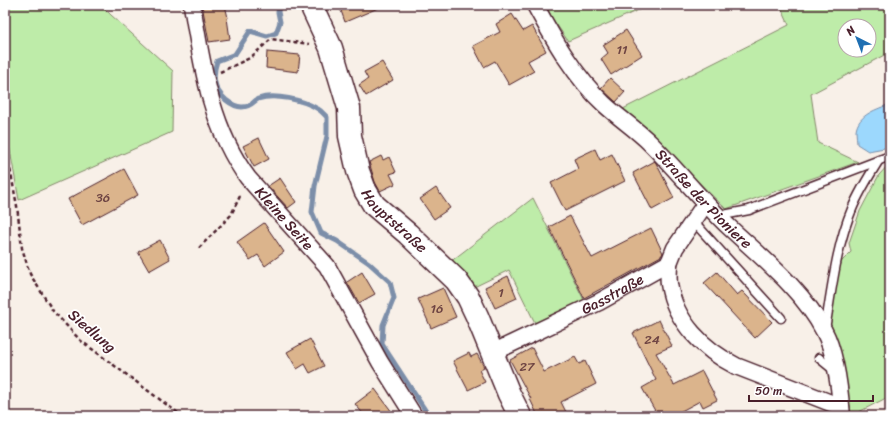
<svg xmlns="http://www.w3.org/2000/svg" width="895" height="421" font-family="Sriracha,sans-serif">
	<style>
		.green { fill: #beeca9; stroke: #84866a; fill-rule: evenodd }
		.water { fill: #9cd8fd; stroke: #7b8ea9 }
		.lines { fill: none; stroke-linecap: round; stroke-linejoin: round }
		.stream { stroke: #7b8ea9; stroke-width: 5 }
		.building { fill: #dbb48c; stroke: #4a1f2b }
		.lane-casing { stroke: #4a1f2b; stroke-width: 11 }
		.street-casing { stroke: #4a1f2b; stroke-width: 19 }
		.secondary-casing { stroke: #4a1f2b; stroke-width: 25 }
		.path { stroke: #4a1f2b; stroke-width: 2.5; stroke-dasharray: 4 3; stroke-linecap: butt }
		.lane { stroke: #fff; stroke-width: 8 }
		.street { stroke: #fff; stroke-width: 16 }
		.secondary { stroke: #fff; stroke-width: 22 }
		.labels { text-anchor: middle; stroke-width: 3.5; stroke-linejoin: round; paint-order: stroke }
		.number-label { font-size: 13px; fill: #6e4443 }
		.street-label { font-size: 15px; fill: #4a1f2b; stroke: #fff }
	</style>
	<rect width="100%" height="100%" fill="#f8f0e8"/>
	<filter id="ink" filterUnits="userSpaceOnUse"><feTurbulence type="fractalNoise" baseFrequency=".025" numOctaves="2"/><feDisplacementMap in="SourceGraphic" scale="8" xChannelSelector="R" yChannelSelector="G"/><feConvolveMatrix kernelMatrix="1 2 1 2 8 2 1 2 1" color-interpolation-filters="sRGB"/></filter>
	<g filter="url(#ink)">
		<g class="green">
			<path d="M5,5H101L111,15L173,71L172,132L19,200L5,123Z"/>
			<path d="M546,5H650L568,41L552,18Z"/>
			<path d="M780,5H890V52L811,94L818,143L858,162L726,209L623,109L789,25ZM845,26H869V50H845Z"/>
			<path d="M890,163V396L851,416H847L828,329L835,279L842,261L851,252L849,243L860,211L879,175Z"/>
			<path d="M533,198L587,306L538,329L509,270L470,289L450,262Z"/>
		</g>
		<path class="water" d="M890,104V147L868,151L857,144C857,140 856,135 856,131C858,114 878,109 890,104Z"/>
		<g class="lines">
			<path class="stream" d="M279,5L278,12L280,22L276,33L267,36L250,31L235,54L217,61C212,76 213,89 226,100C231,104 236,107 242,107C252,107 252,102 258,99C274,93 304,100 318,109C322,111 324,115 327,117V136L315,186L312,212L321,233L337,241L369,263L390,282L394,298L383,325L382,344L429,416"/>
		</g>
		<g class="building">
			<path d="M202,5H225L228,18H227L230,39L209,42Z"/>
			<path d="M339,5H385L345,22Z"/>
			<path d="M512,14L523,31L532,26L546,51L528,61L534,71L509,85L495,61L484,67L473,46L500,32L496,24Z"/>
			<path d="M626,30L642,55L611,75L601,59L608,53L603,45Z"/>
			<path d="M267,52L300,55L298,72L266,68Z"/>
			<path d="M382,62L393,80L366,96L359,85L368,79L364,72Z"/>
			<path d="M610,78L625,92L616,102L601,88Z"/>
			<path d="M259,138L269,159L254,167L243,146Z"/>
			<path d="M595,149L600,160L612,154L625,181L565,211L551,183L578,169L574,159Z"/>
			<path d="M381,156L383,160L389,157L396,172L390,174L395,184L380,191L375,182L369,162Z"/>
			<path d="M655,161L674,198L652,210L633,173Z"/>
			<path d="M124,169L138,195L82,225L68,199Z"/>
			<path d="M280,178L296,202L288,208L268,186Z"/>
			<path d="M436,188L450,208L434,219L420,199Z"/>
			<path d="M570,216L592,258L651,228L663,253L661,256L584,298L549,227Z"/>
			<path d="M264,223L284,252L265,266L258,255L250,260L237,242Z"/>
			<path d="M160,240L170,259L149,271L138,252Z"/>
			<path d="M362,272L375,294L359,303L347,282Z"/>
			<path d="M717,272L737,295L742,291L772,322L755,338L704,283Z"/>
			<path d="M508,276L517,298L495,308L485,287Z"/>
			<path d="M443,288L456,317L431,328L418,299Z"/>
			<path d="M659,320L672,346L656,353L674,385L702,371L717,400L703,407L700,401L672,416H658L642,388L656,380L633,333Z"/>
			<path d="M310,339L324,366L310,373L305,364L297,369L287,352Z"/>
			<path d="M532,348L544,372L575,357L579,364L585,361L596,384L561,402L568,416H538L530,399H531L510,360Z"/>
			<path d="M469,353L471,357L477,354L484,367L479,370L485,382L468,390L453,361Z"/>
			<path d="M375,389L395,416H365L355,404Z"/>
		</g>
		<g class="lines">
			<defs>
				<g id="lane">
					<path d="M718,216L749,210L890,156"/>
					<path d="M694,222L781,318"/>
					<path d="M825,329C832,289 836,247 852,209C859,192 869,176 879,160"/>
					<path d="M819,358L835,371"/>
				</g>
				<g id="street">
					<path id="s1" d="M192,5C202,65 211,129 248,178L327,266L380,362L414,416"/>
					<path id="s2" d="M535,5C554,40 575,77 604,104C619,118 636,129 650,143C677,170 701,200 729,227C762,258 803,290 824,331C836,353 840,391 842,416"/>
					<path d="M669,263C669,270 668,277 669,284C675,322 704,350 736,366L841,407"/>
					<path id="s3" d="M492,353L599,302L669,263L675,248L705,204"/>
				</g>
				<g id="secondary">
					<path id="s4" d="M311,5L331,48L349,108L350,136L358,171L365,190L374,205L408,234L456,280L468,297L477,316L509,394L520,416"/>
				</g>
			</defs>
			<use href="#lane" class="lane-casing"/>
			<use href="#street" class="street-casing"/>
			<use href="#secondary" class="secondary-casing"/>
			<g class="path">
				<path d="M220,72L250,58L271,39L309,44"/>
				<path d="M5,142L17,206L22,248L30,274L53,311L80,340L182,416"/>
				<path d="M199,248L231,215L241,194"/>
			</g>
			<use href="#lane" class="lane"/>
			<use href="#street" class="street"/>
			<use href="#secondary" class="secondary"/>
		</g>
	</g>
	<g class="labels">
		<g class="number-label">
			<text x="622" y="54">11</text>
			<text x="103" y="202">36</text>
			<text x="501" y="297">1</text>
			<text x="437" y="313">16</text>
			<text x="652" y="344">24</text>
			<text x="527" y="371">27</text>
		</g>
		<g class="street-label">
			<text dy="5" stroke="none"><textPath href="#s2" startOffset="259">Straße der Pioniere</textPath></text>
			<text dy="5" stroke="none"><textPath href="#s1" startOffset="238">Kleine Seite</textPath></text>
			<text dy="5" stroke="none"><textPath href="#s4" startOffset="237">Hauptstraße</textPath></text>
			<text dy="5" stroke="none"><textPath href="#s3" startOffset="134">Gasstraße</textPath></text>
			<text transform="translate(92 331) rotate(41)" y="5">Siedlung</text>
		</g>
	</g>
	<rect width="895" height="421" fill="none" stroke="#fff" stroke-width="20"/>
	<rect x="10" y="10" width="875" height="401" fill="none" stroke="#4a1f2b" stroke-width="1.5" filter="url(#ink)"/>
	<g transform="translate(857 38) rotate(318)"><circle r="19" fill="#ffffff" stroke="#b7a5aa"/>
	<path d="M0-3L7 15L0 10L-7 15Z" fill="#1f6fb2"/>
	<text y="-6" font-size="11" font-weight="bold" text-anchor="middle" fill="#4a1f2b">N</text>
	</g>
	<path d="M749 395v6h124v-6" fill="none" stroke="#4a1f2b" stroke-width="2"/>
	<text x="755" y="395" font-size="12" fill="#4a1f2b" stroke="#ffffff" stroke-width="3" paint-order="stroke">50 m</text>
</svg>
